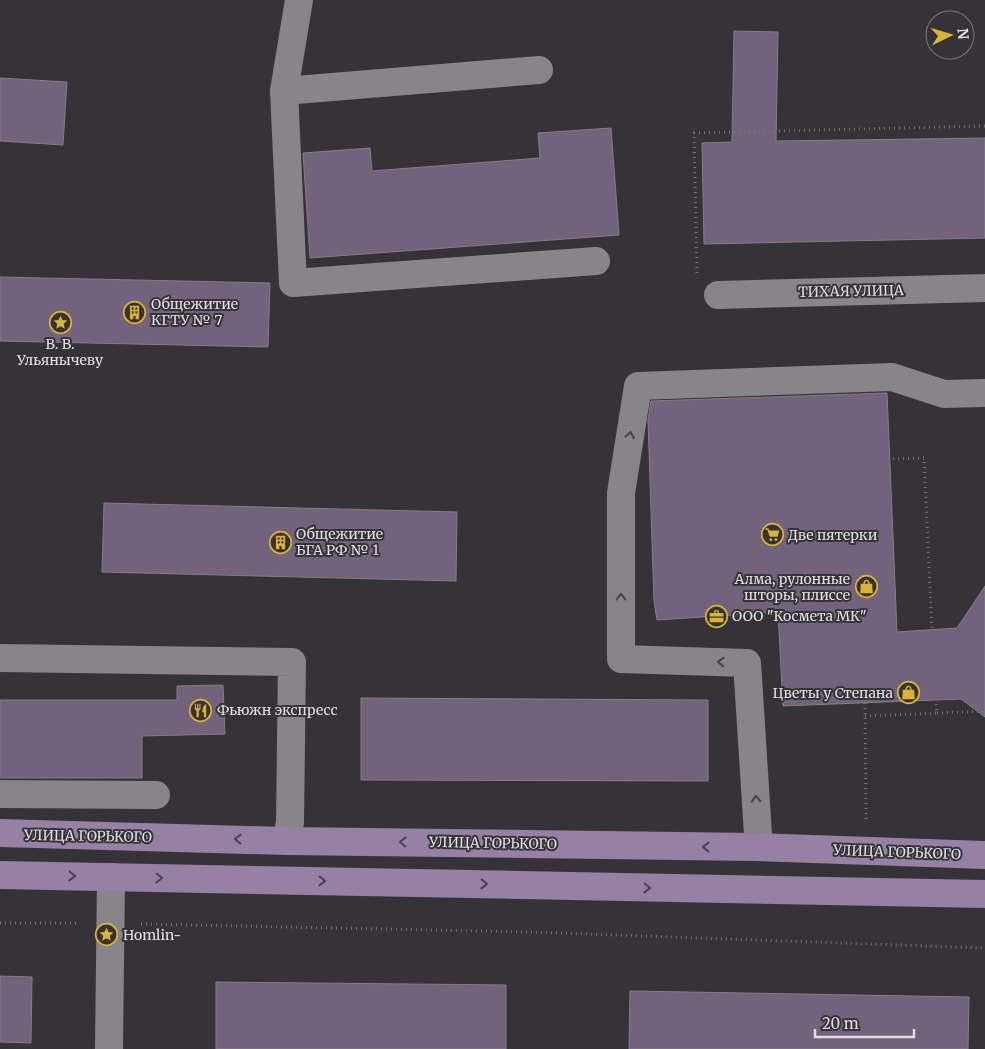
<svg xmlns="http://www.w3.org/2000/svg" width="985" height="1049" font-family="Merriweather,serif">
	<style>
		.building { fill: #72627c; stroke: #827f85 }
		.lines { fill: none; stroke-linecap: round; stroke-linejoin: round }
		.path { stroke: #767377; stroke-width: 3; stroke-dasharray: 1 4; stroke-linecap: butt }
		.minor { stroke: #87848a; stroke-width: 28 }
		.major { stroke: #9680a4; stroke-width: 28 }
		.oneway { stroke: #464348 }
		.oneway2 { stroke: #49424e }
		.labels { text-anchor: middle; stroke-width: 4; stroke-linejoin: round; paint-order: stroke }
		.street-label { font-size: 14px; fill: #e1dfe2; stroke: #363338 }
		.poi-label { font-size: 14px; fill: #e1dfe2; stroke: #363338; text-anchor: start }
	</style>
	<rect width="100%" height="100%" fill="#363338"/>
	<g class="building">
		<path d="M734,31L778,32L776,141L985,138V238L704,244L702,143L732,142Z"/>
		<path d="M0,78L67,82L63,145L0,141Z"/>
		<path d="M611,128L619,235L310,258L303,153L370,148L372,171L540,158L538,133Z"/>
		<path d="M0,277L270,283L268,347L0,341Z"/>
		<path d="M887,393L897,632L957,628L985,586V717L961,699L783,706L778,612L657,620L654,601L648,420L651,401Z"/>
		<path d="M104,503L457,512L456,581L102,572Z"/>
		<path d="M223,685L225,734L142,736V778H0V700H177V686Z"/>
		<path d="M361,698L708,700V781L361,780Z"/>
		<path d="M0,976L32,977L31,1043L0,1042Z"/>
		<path d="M216,982L506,985V1049H216Z"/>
		<path d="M630,991L969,997L968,1049H629Z"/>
	</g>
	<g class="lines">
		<g class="path">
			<path d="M697,273L694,133L985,126"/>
			<path d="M888,459L924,458L932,630"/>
			<path d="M865,703L866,821"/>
			<path d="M937,713L985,711"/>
			<path d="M865,716L937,713L936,700"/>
			<path d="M0,923H79"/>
			<path d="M141,924L529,932L985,948"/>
		</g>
		<g class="minor">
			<path d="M299,0L284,91L293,283L596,261"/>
			<path d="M284,91L539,70"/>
			<path d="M718,295L985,288"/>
			<path d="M0,658L292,662L290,822L286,841"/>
			<path d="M0,794L156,795"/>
			<path d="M755,847L758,834L747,663L621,659V493L638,386L892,377L944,394L985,393"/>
			<path d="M109,1049L111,877"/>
		</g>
		<g class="major">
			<path d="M0,833L286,841L755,847L985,855"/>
			<path d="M0,875L985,894"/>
		</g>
	</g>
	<defs><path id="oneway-chevron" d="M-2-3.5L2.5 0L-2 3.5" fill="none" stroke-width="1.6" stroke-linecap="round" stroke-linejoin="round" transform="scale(1.25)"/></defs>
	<g class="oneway">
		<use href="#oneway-chevron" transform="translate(630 435) rotate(-81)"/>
		<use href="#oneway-chevron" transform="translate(621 597) rotate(-90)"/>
		<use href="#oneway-chevron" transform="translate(721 662) rotate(-178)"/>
		<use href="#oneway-chevron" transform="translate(756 799) rotate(-93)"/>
	</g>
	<g class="oneway2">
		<use href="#oneway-chevron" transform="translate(238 839) rotate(-179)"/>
		<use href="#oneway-chevron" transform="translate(403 842) rotate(-179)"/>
		<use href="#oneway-chevron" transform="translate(706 847) rotate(-179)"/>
		<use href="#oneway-chevron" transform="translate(72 876) rotate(1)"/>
		<use href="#oneway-chevron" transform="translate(159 878) rotate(1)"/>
		<use href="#oneway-chevron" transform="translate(322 881) rotate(1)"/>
		<use href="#oneway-chevron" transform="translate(484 884) rotate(1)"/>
		<use href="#oneway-chevron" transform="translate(647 888) rotate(1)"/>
	</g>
	<defs>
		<symbol id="building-ring" viewBox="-11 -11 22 22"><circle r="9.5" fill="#363338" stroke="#dab333" stroke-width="1.5"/><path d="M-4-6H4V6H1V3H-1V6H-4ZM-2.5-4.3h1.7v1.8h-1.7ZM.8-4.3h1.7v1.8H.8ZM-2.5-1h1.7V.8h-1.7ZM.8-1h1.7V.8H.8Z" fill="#dab333"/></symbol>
		<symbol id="sight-ring" viewBox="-11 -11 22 22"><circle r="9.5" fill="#363338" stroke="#dab333" stroke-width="1.5"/><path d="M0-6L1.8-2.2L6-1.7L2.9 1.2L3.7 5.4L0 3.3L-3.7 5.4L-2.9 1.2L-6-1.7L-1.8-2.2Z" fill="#dab333"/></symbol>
		<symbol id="supermarket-ring" viewBox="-11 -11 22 22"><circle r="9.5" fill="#363338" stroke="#dab333" stroke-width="1.5"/><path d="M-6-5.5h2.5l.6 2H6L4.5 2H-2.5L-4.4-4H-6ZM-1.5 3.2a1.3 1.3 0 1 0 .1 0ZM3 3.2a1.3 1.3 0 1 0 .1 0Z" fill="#dab333"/></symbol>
		<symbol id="shop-ring" viewBox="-11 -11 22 22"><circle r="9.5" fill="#363338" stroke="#dab333" stroke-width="1.5"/><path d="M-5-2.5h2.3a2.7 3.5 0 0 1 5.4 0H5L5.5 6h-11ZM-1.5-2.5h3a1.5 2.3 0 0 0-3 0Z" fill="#dab333"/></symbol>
		<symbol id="office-ring" viewBox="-11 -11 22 22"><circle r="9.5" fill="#363338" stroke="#dab333" stroke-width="1.5"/><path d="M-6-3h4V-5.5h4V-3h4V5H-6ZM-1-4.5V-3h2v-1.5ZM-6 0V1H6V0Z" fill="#dab333"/></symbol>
		<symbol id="restaurant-ring" viewBox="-11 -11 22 22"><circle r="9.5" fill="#363338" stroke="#dab333" stroke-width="1.5"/><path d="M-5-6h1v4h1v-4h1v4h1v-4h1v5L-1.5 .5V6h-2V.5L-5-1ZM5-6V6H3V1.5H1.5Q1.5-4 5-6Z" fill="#dab333"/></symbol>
	</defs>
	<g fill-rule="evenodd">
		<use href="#building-ring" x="122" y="300" width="25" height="25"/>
		<use href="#sight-ring" x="48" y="310" width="25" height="25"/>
		<use href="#supermarket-ring" x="760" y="522" width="25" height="25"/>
		<use href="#building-ring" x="268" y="530" width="25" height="25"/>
		<use href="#shop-ring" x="854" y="574" width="25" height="25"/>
		<use href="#office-ring" x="704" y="604" width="25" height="25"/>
		<use href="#shop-ring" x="896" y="680" width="25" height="25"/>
		<use href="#restaurant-ring" x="188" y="698" width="25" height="25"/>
		<use href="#sight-ring" x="94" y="922" width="25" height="25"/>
	</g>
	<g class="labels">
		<g class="street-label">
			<text transform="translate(851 291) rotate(-1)" y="5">ТИХАЯ УЛИЦА</text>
			<text transform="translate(88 836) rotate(1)" y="5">УЛИЦА ГОРЬКОГО</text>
			<text transform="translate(493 843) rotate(1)" y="5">УЛИЦА ГОРЬКОГО</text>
			<text transform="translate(897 852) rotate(2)" y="5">УЛИЦА ГОРЬКОГО</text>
		</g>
		<g class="poi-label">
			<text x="151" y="309">Общежитие<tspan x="151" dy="16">КГТУ № 7</tspan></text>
			<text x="60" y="349" text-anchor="middle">В. В.<tspan x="60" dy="16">Ульянычеву</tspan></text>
			<text x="296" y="539">Общежитие<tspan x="296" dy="16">БГА РФ № 1</tspan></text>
			<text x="788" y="540">Две пятерки</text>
			<text x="850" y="584" text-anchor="end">Алма, рулонные<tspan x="850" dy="16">шторы, плиссе</tspan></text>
			<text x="732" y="621">ООО "Космета МК"</text>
			<text x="893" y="698" text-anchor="end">Цветы у Степана</text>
			<text x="217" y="715">Фьюжн экспресс</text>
			<text x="123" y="940">Homlin-</text>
		</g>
	</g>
	<g transform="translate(950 35) rotate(85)"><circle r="24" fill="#363338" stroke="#7a787c"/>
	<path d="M0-4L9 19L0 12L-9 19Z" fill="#dab333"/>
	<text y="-8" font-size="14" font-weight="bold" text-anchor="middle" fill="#e1dfe2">N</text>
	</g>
	<path d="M815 1029v8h99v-8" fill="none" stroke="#e1dfe2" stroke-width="2.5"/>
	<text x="822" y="1029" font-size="15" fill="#e1dfe2" stroke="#363338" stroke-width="4" paint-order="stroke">20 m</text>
</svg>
